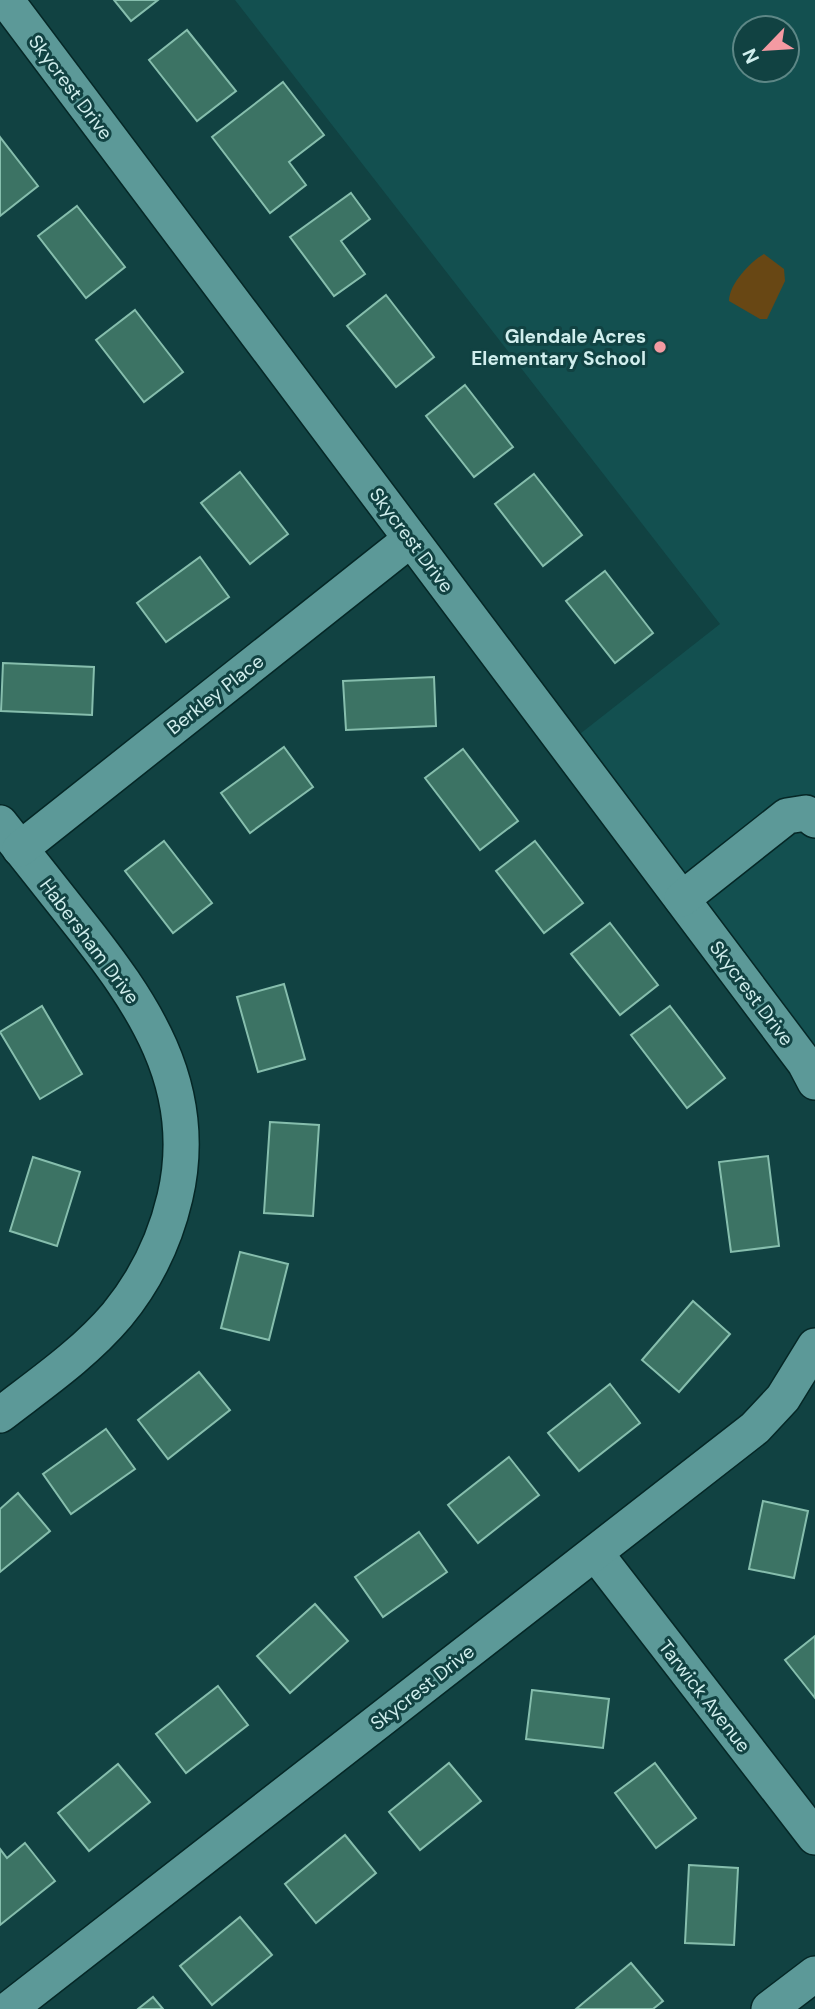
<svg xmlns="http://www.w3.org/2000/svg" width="815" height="2009" font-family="'DM Sans',sans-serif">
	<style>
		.built { fill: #135050; fill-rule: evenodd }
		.green { fill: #684714 }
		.building { fill: #3c7364; stroke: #86bead; stroke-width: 2 }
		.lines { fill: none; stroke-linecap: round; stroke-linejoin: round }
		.minor-casing { stroke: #052726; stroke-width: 38 }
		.minor { stroke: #5c9998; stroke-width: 35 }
		.poi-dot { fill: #f49aa2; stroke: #114242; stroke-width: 2.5 }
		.labels { text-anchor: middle; stroke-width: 6; stroke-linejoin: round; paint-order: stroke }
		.street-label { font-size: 19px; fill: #d0eeed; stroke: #114242 }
		.poi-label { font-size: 19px; font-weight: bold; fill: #d0eeed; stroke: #114242; text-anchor: end }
	</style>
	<rect width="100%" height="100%" fill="#114242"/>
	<path class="built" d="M235,0H815V1055L571,741L720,624ZM745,28H787V70H745Z"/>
	<path class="green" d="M764,254L784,269L785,281L767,319H760L729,301C729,284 750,262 764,254Z"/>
	<g class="building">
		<path d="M114,0H158L131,21Z"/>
		<path d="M187,30L236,91L197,121L149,60Z"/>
		<path d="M283,82L324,135L289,162L306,185L270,213L212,137Z"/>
		<path d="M0,137L38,186L0,216Z"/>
		<path d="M351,193L370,219L341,241L365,274L334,296L290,237Z"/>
		<path d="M77,206L125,267L86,298L38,236Z"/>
		<path d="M386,295L434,357L396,387L347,326Z"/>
		<path d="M135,310L183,372L144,402L96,340Z"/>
		<path d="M465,385L513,447L474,477L426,416Z"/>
		<path d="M240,472L288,534L250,564L201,503Z"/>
		<path d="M534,474L582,535L543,566L495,504Z"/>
		<path d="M200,557L229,597L166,642L137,603Z"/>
		<path d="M605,571L653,633L615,663L566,601Z"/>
		<path d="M3,663L94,667L92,715L1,711Z"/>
		<path d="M434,677L436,726L346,730L343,681Z"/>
		<path d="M284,747L313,787L250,833L221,793Z"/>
		<path d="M463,749L518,821L480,850L425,778Z"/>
		<path d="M164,841L212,903L173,933L125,871Z"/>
		<path d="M535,841L583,903L544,933L496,871Z"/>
		<path d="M610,923L658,985L620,1015L571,954Z"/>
		<path d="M284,984L305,1059L258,1072L237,997Z"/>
		<path d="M42,1006L82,1074L40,1099L0,1032Z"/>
		<path d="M670,1006L725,1078L687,1108L631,1035Z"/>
		<path d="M270,1122L319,1125L313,1216L264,1213Z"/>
		<path d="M768,1156L779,1246L731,1252L719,1162Z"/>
		<path d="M33,1157L80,1172L57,1246L10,1231Z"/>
		<path d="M240,1252L288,1264L269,1340L221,1328Z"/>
		<path d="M693,1301L730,1334L679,1392L642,1360Z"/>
		<path d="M199,1372L230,1410L168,1459L138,1420Z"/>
		<path d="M610,1384L640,1423L579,1471L548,1433Z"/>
		<path d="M106,1429L135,1469L71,1514L43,1474Z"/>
		<path d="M509,1457L539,1495L478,1543L448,1505Z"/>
		<path d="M18,1493L50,1531L0,1572V1509Z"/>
		<path d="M763,1501L808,1511L794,1578L749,1569Z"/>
		<path d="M419,1532L447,1572L383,1617L355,1577Z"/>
		<path d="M315,1604L348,1641L290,1693L257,1656Z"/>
		<path d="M815,1636V1698L785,1660Z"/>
		<path d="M218,1686L248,1725L186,1773L156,1734Z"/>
		<path d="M532,1690L609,1699L603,1748L526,1739Z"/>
		<path d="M449,1763L481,1801L420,1850L389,1812Z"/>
		<path d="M655,1763L696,1818L656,1848L615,1793Z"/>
		<path d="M118,1764L150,1802L89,1851L58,1813Z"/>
		<path d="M345,1835L376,1873L316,1923L285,1884Z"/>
		<path d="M25,1843L55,1881L0,1925V1849L7,1858Z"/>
		<path d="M689,1865L738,1868L734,1945L685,1943Z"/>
		<path d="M240,1917L272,1955L212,2005L180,1966Z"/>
		<path d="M631,1963L663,2001L653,2009H576Z"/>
		<path d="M153,1997L163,2009H138Z"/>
	</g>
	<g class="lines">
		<defs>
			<g id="minor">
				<path d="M6,0L805,1063L815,1082"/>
				<path d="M0,823C25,855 51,887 76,919C142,1002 201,1085 175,1197C165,1240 145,1281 117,1315C84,1354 40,1384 0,1415"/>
				<path d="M20,849L411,539"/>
				<path d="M682,899L787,816L806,813L815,820"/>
				<path d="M596,1554L815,1837"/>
				<path d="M9,2009L755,1428L783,1398L815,1346"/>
				<path d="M769,2009L815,1974"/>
			</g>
		</defs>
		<use href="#minor" class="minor-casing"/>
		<use href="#minor" class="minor"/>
	</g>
	<circle class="poi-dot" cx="660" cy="347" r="7"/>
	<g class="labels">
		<g class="street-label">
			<text transform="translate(71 87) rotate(53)" y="7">Skycrest Drive</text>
			<text transform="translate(412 540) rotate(53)" y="7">Skycrest Drive</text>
			<text transform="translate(215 694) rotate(-38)" y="7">Berkley Place</text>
			<text transform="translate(90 941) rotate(53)" y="7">Habersham Drive</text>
			<text transform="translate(752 993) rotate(53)" y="7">Skycrest Drive</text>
			<text transform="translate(422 1687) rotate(-38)" y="7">Skycrest Drive</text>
			<text transform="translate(705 1696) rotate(52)" y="7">Tarwick Avenue</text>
		</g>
		<g class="poi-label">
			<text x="646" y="343">Glendale Acres<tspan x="646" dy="22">Elementary School</tspan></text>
		</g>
	</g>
	<g transform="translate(766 49) rotate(245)"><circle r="33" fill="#114242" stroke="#5d8786" stroke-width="2"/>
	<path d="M0-5L12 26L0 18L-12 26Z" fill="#f49aa2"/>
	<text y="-10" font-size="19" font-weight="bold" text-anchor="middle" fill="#d0eeed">N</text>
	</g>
</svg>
